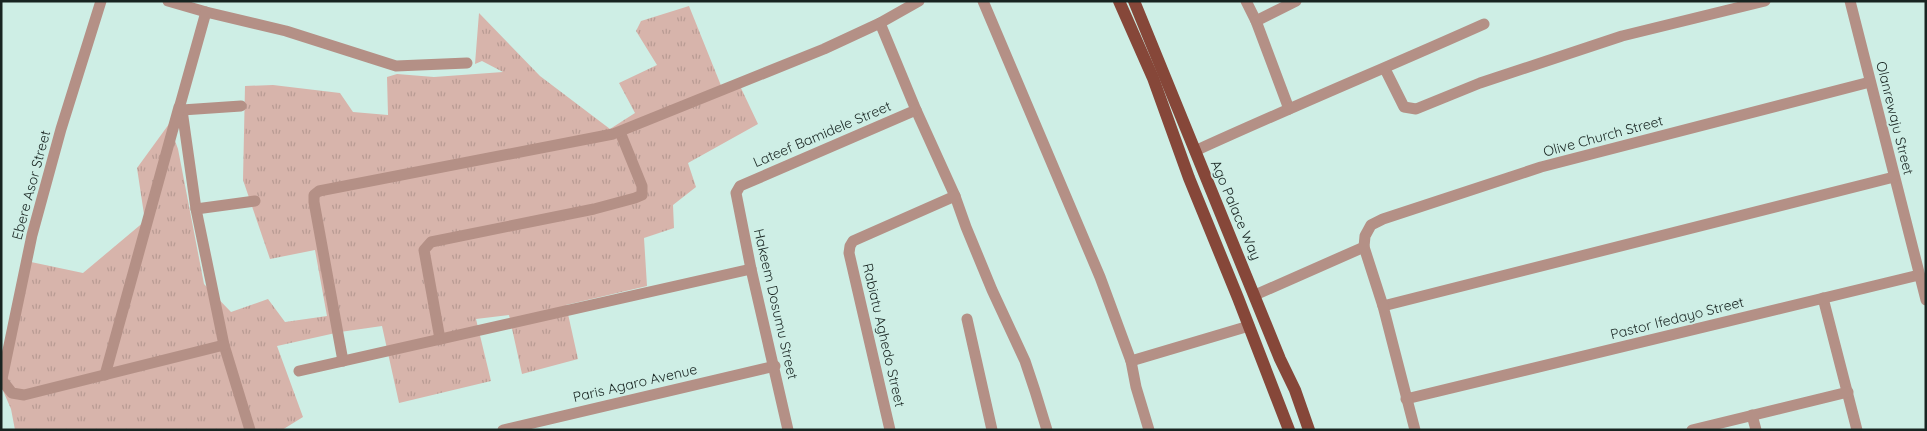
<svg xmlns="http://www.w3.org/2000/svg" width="1927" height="431" font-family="Quicksand,sans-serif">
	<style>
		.grass { fill: url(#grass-tufts) }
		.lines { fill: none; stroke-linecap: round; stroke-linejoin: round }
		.minor { stroke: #b49086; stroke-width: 11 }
		.major { stroke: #864739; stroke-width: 12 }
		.labels { text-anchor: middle; stroke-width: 4; stroke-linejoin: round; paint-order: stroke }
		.street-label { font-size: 14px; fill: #182421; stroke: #ceeee5 }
	</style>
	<defs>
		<pattern id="grass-tufts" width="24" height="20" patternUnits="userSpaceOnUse" patternTransform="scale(1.25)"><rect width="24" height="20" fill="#d7b4ab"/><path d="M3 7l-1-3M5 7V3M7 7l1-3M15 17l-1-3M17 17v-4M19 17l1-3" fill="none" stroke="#b89b93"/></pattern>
	</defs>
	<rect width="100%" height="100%" fill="#ceeee5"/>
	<path class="grass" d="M689,6L722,88L740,86L758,124L688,163L696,187L673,205L674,228L644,238L647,286L566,305L578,359L522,374L509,315L476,319L491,381L399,403L382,326L340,332L277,346L303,417L282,430H15L11,409L1,386V355L31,262L83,273L145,221L137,168L169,124L178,149L204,284L231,312L268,299L285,322L327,316L315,250L270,259L243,180L245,86L273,85L340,93L353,112L388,115L387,77L397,74L434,77L503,72L482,61L475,64L479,13L540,76L610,129L635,113L619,83L657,65L636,31L641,21Z"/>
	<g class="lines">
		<g class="minor">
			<path d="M168,1L206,12L286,31L396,66L467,63"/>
			<path d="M983,1L1100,277L1131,361L1136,387L1149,430"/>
			<path d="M1246,1L1256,21L1289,109"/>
			<path d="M1850,1L1926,300"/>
			<path d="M206,12L180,105L182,110L196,209L224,345L250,430"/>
			<path d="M1256,21L1296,1"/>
			<path d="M880,23L916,110L955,196L966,227L992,290L1025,361L1035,391L1047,430"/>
			<path d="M1385,69L1404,107L1416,109L1480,83L1622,36L1765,1"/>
			<path d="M182,110L241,106"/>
			<path d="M1195,151C1291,107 1388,67 1484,24"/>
			<path d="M196,209L255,201"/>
			<path d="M1255,295L1364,247"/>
			<path d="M1823,298L1857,430"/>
			<path d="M1383,306L1894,177"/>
			<path d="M967,319L992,430"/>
			<path d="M440,339L424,250L431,242L594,209L635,198L642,195V186L620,132"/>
			<path d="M343,361L314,202V195L319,191L613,134L824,49L880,23L919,1"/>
			<path d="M1131,361L1249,326"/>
			<path d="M299,371L751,269"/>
			<path d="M105,375L179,107"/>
			<path d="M1,379L12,393L24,395L224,345"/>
			<path d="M2,379L32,235L61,129L101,1"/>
			<path d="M1406,399L1919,275"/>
			<path d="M1752,415L1756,430"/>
			<path d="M503,430L775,366"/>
			<path d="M788,430L751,269L736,193L740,186L916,110"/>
			<path d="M890,430L849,253L850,246L853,241L955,196"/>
			<path d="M1415,430L1383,306L1364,247L1365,236L1371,225L1383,219L1541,167L1870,82"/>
			<path d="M1692,430L1848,392"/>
		</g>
		<g class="major">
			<path d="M1119,1L1153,78L1189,178L1238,298L1289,430"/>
			<path d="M1134,1L1280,359L1295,390L1309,430"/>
		</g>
	</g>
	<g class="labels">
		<g class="street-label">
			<text transform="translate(1895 118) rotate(76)" y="5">Olanrewaju Street</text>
			<text transform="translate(822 134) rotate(-23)" y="5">Lateef Bamidele Street</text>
			<text transform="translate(1603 136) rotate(-15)" y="5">Olive Church Street</text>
			<text transform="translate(31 185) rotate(-75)" y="5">Ebere Asor Street</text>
			<text transform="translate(1236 210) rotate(67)" y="5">Ago Palace Way</text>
			<text transform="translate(776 304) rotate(77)" y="5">Hakeem Dosumu Street</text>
			<text transform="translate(1677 318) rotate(-14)" y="5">Pastor Ifedayo Street</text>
			<text transform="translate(884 335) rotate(77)" y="5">Rabiatu Aghedo Street</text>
			<text transform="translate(635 383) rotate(-13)" y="5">Paris Agaro Avenue</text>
		</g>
	</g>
	<rect width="1927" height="431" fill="none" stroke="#182421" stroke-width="5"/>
</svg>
